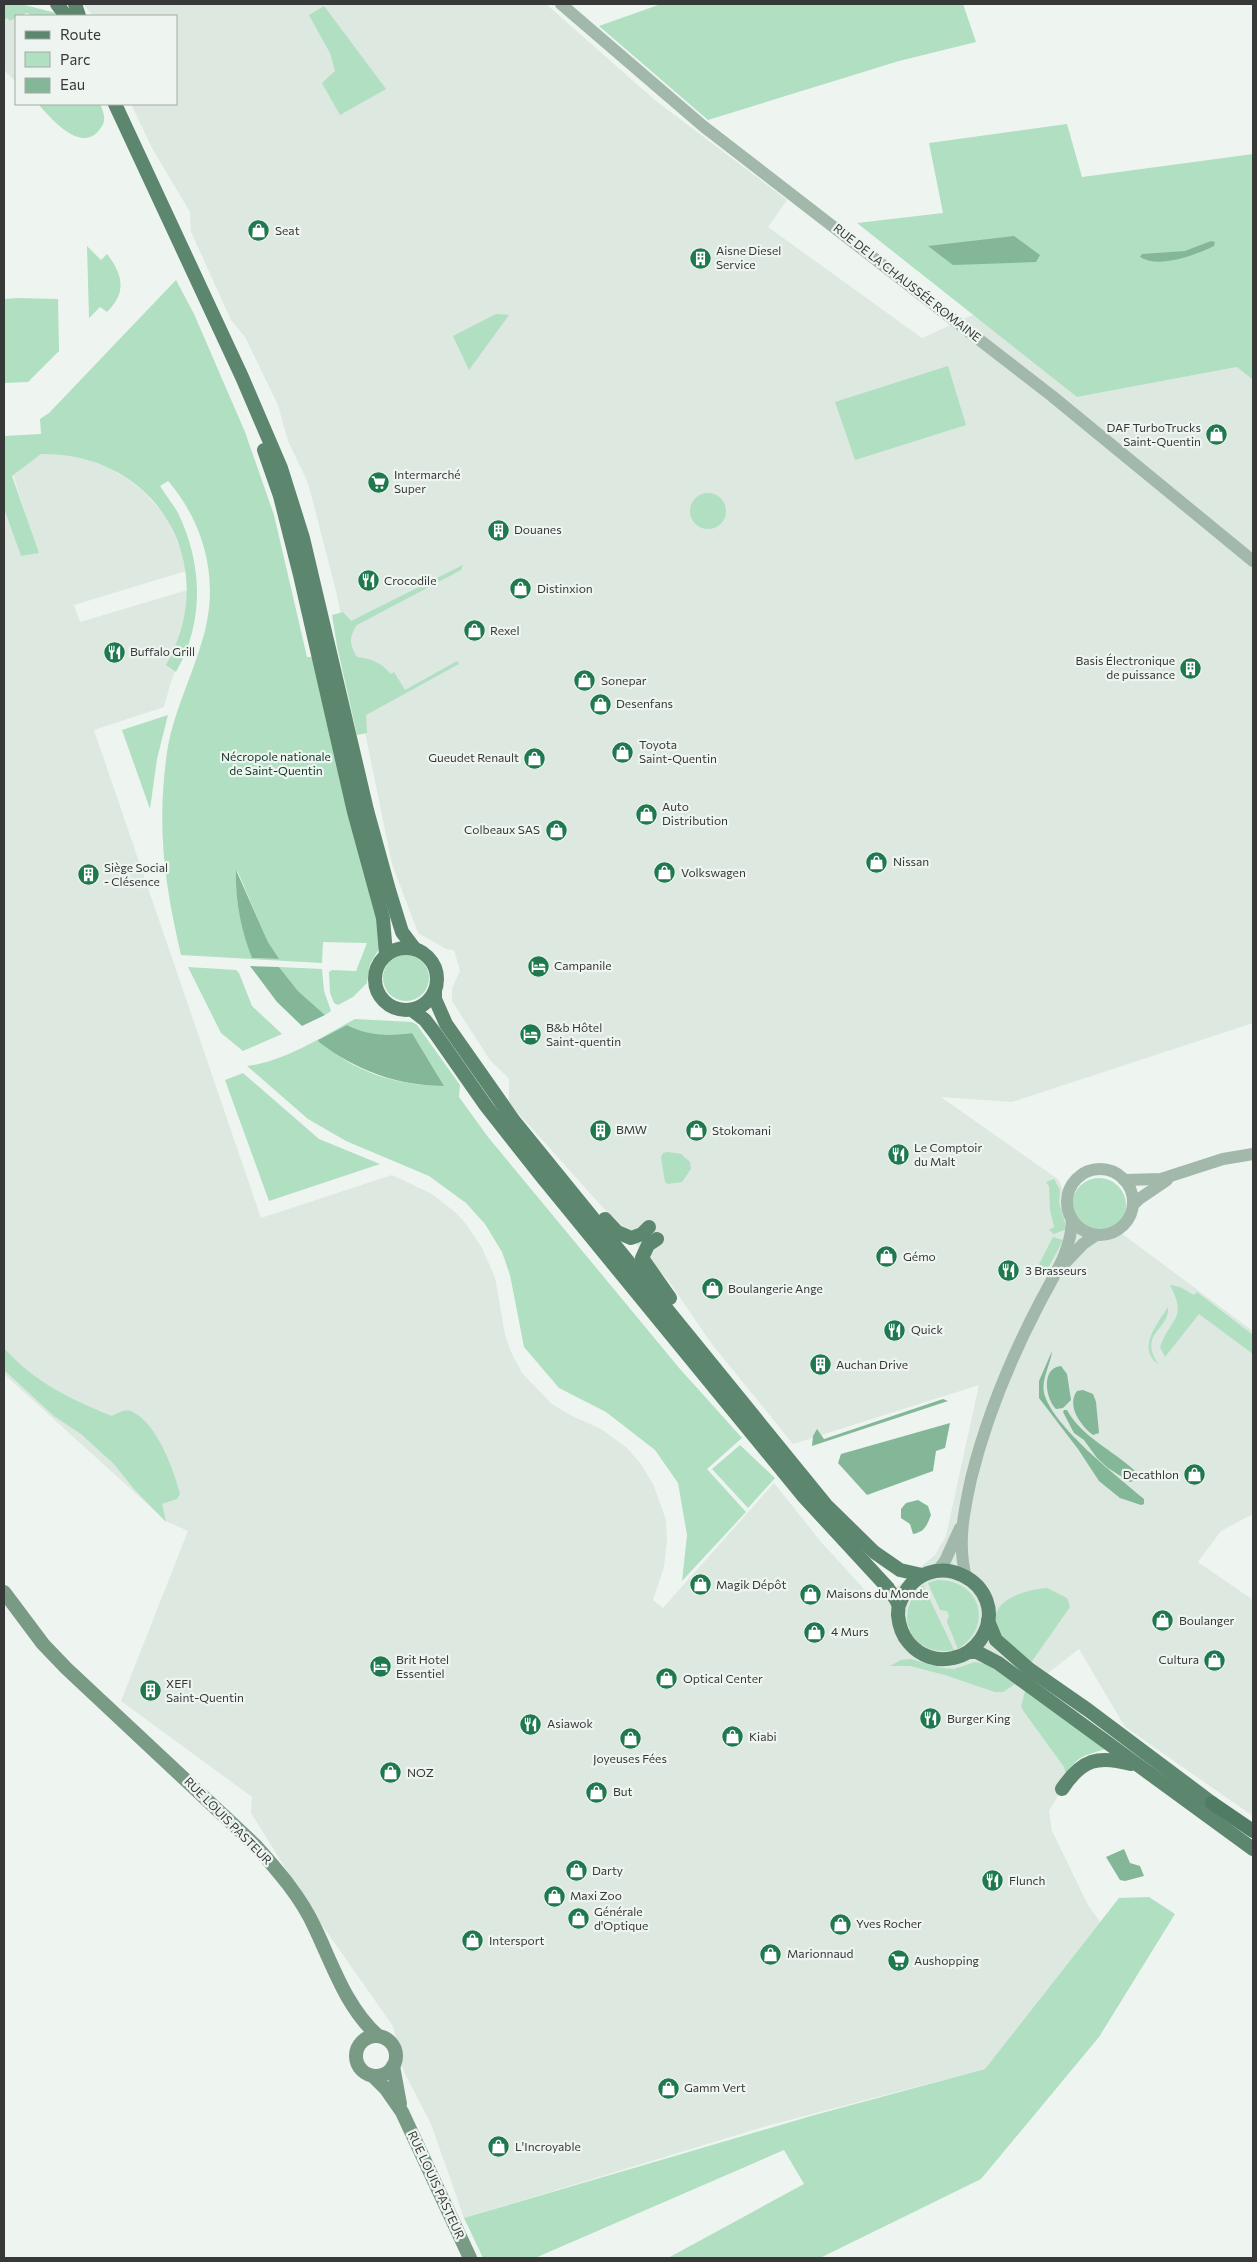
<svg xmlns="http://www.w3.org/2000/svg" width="1257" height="2262" font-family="Commissioner,sans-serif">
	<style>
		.built { fill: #dce8e0 }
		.green { fill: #b0dfc2; fill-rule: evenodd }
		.water { fill: #83b798 }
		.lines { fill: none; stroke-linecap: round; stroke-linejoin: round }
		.tertiary { stroke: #a1b8aa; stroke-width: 12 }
		.secondary { stroke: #799b86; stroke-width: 14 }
		.primary { stroke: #5c866d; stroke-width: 14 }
		.trunk { stroke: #4f7c62; stroke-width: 14 }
		.labels { text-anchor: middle; stroke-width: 4.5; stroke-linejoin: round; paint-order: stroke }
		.poi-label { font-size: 12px; fill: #373938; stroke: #eef5f0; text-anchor: start }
		.street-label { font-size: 12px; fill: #373938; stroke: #eef5f0 }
		.park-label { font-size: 12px; fill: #0c3722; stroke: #eef5f0 }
	</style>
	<rect width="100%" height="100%" fill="#eef5f0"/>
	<g class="built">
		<path d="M83,4H546L656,101L787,200L768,227L922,338L975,314L1077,397L1237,367L1253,380V1023L1012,1102L941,1097L1059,1180L1081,1235L1121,1233L1253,1331V1514L1221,1531L1198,1562L1253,1600V1816L1125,1727L1079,1649L1025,1691L1021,1705L1024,1712L1064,1767L1066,1776L1062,1789L1049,1811L1052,1831L1088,1905L1100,1922L985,2069L770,2125L464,2218L431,2124L403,2070L393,2026L310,1908L251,1813L252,1797L121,1701L188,1531L166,1521L4,1374V510L21,556L38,553L13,475L41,454H63L86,459L107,467L126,478L143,491L167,518L184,557L186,571L74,605L80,622L194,588L186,640L170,685L164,707L94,730L261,1218L392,1175L432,1194L456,1213L466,1224L481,1246L495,1277L505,1335L511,1352L522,1373L552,1404L572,1416L601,1429L626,1447L641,1464L654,1486L666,1520L667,1542L664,1567L653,1600L663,1608L774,1483L822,1543L863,1588L881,1600L935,1555L946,1536L979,1385L793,1444L711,1343L668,1280L509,1103V1079L490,1060L452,1001V988L460,971L454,950L446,949L418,933L392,864L336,591L308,483L288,441L278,405L245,337L231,320L191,232L190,212L153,150L131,104H176V16H93Z"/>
		<path d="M8,18L9,21L16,18V82L4,70V20Z"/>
	</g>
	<g class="green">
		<path d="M8,4H21L56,13L54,16H33L27,13L9,21L8,18L4,20V5Z"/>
		<path d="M661,4H963L976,42L899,61L708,120L599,26Z"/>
		<path d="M324,6L386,89L340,115L322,83L335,71L330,53L309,15Z"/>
		<path d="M38,104H100C104,113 107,121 100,129C81,155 51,118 38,104Z"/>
		<path d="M1067,124L1082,177L1253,154V380L1237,367L1077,397L857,223L943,213L929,143Z"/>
		<path d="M87,246L101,260L107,254C123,275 127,292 107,312L100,307L89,318Z"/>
		<path d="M176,280L194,314L245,432L274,515L307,657H313L377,913L379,949L370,964L367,983L353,997L338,1005L334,1003L330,993L329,972L332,970L356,971L367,943L323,942L322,963L181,955C165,886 157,831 166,760C171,713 196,671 206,626C218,574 202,520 168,481L160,486C166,496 174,505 179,515C203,566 204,623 176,672L166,665C223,565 156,452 41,454L12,476L39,553L21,556L4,509V436L41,434L40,419L49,413ZM237,870L268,942L278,959L252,958C242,930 234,899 237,870Z"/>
		<path d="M18,298L58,299L59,351L28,382L4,383V299Z"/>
		<path d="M496,314L509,315L469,370L453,336Z"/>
		<path d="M948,366L966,425L855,460L835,402Z"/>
		<circle cx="708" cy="511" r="18"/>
		<path d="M463,565L461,570L357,625C348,638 350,645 357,657C372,659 380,662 391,674L394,672L405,690L457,661L459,664L366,715L367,733L357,735L337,646L332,615L343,612L351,621Z"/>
		<path d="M168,715L157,759L150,809L122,730Z"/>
		<circle cx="406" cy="978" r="23"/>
		<path d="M188,967L236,970L239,973L252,1006L282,1034L243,1051L221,1033Z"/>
		<path d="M279,967L322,969L324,991L331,1011L325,1015L298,991Z"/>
		<path d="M355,1019L412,1022L417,1025L460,1085L459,1097L488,1137L680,1369L742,1438L707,1469L746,1512L682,1581L687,1535L678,1483L655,1450L606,1412L559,1388L524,1347L510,1275L502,1252L485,1224L466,1203L429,1176L346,1141L308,1119L247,1066C286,1061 321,1037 355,1019ZM347,1025C368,1036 389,1036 412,1033L444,1086C399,1086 350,1072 319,1039Z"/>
		<path d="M243,1073L319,1139L380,1164L269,1201L225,1080Z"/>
		<path d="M668,1152L681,1154L690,1162L691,1169L682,1182L668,1184L665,1182L661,1157L663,1153Z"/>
		<circle cx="1099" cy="1205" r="27"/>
		<path d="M1054,1179L1060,1190L1059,1203L1067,1229L1054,1234L1049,1230L1054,1227L1050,1210L1049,1186L1046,1182Z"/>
		<path d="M1053,1237L1063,1240L1046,1272L1037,1268Z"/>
		<path d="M1170,1285L1180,1287L1194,1295L1197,1292L1253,1335V1354L1199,1314L1165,1357L1160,1347C1171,1317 1188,1319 1170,1285Z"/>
		<path d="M1168,1307C1170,1330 1137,1333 1159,1365C1136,1348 1157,1325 1168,1307Z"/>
		<path d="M4,1348C33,1381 71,1400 112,1416C118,1413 125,1408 133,1412C157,1424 174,1470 180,1494L177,1499L162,1504L166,1522L134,1489L114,1464L81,1434L54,1416L4,1370Z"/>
		<path d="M740,1445L775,1478L748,1508L712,1469Z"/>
		<path d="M937,1580C980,1579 995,1626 958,1649L947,1622L949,1615L947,1611L940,1610L928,1583Z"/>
		<path d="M923,1585L954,1650C911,1658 891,1614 923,1585Z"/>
		<path d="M1047,1588L1067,1598L1070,1607L1030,1664C1019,1654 1006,1644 999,1630C983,1601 1027,1589 1047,1588Z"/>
		<path d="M911,1659L942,1668L954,1669L975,1662L986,1664L1015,1684L1003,1692H995L945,1675L910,1666H890L901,1660Z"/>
		<path d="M1025,1691L1105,1749C1085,1756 1077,1755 1066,1776L1064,1767L1024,1712L1021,1706Z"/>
		<path d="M1149,1897L1175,1914L1099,2037L981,2179L820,2258H668L804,2184L784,2150L535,2258H483L464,2218L811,2116L985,2069L1119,1898Z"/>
	</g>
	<g class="water">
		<path d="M1014,236L1040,255L1036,262L953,265L928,246Z"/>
		<path d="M1211,241L1215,242L1214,246C1196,255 1158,269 1140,257L1142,254L1185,251Z"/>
		<path d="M236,870L268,942L279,959L252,958C241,930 235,900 236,870Z"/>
		<path d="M250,966L279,967L298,991L325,1015L302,1026L277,1002Z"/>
		<path d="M347,1025C368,1036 389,1036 412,1033L444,1086C398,1086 355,1070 319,1042L318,1040Z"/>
		<path d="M1052,1351C1051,1364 1041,1379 1044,1393C1053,1427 1117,1476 1144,1499V1504L1141,1505L1120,1498L1099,1481L1078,1449L1039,1398V1381Z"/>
		<path d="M1061,1366L1067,1374L1071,1400L1063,1408L1056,1409C1046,1400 1040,1368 1061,1366Z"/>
		<path d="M1083,1390L1093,1394L1096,1402L1099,1433L1093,1435C1081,1426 1066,1406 1077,1391Z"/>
		<path d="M943,1399L948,1401L812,1446L813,1436L817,1429L824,1439Z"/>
		<path d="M1064,1410H1067C1081,1436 1112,1450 1134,1470L1136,1472L1135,1480L1130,1482L1108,1468L1097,1458L1084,1440L1074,1433L1063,1412Z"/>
		<path d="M950,1423L945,1448L936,1451L933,1471L867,1495L838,1463L841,1454Z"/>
		<path d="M918,1500L928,1506L931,1515C927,1525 925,1532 913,1534L910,1524L901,1518V1509L906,1503Z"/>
		<path d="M1124,1849L1130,1863L1140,1866L1144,1876L1125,1881L1120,1880L1106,1857Z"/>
	</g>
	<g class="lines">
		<g class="tertiary">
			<path d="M561,4L703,126L1052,396L1253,561"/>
			<circle cx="1100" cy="1202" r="33"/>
			<path d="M1124,1180L1161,1179L1223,1159L1253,1154"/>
			<path d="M1133,1205L1139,1199L1167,1180"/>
			<path d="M1062,1266L1083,1244L1096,1235"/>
			<path d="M938,1570L945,1561L960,1528"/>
			<path d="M966,1577C957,1544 964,1511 971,1479C986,1418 1009,1362 1038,1306C1052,1278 1072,1251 1072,1219"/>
		</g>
		<g class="secondary">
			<path d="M4,1592L43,1644L66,1668L255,1845C278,1871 301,1897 315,1928C333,1966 346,2007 378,2036"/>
			<circle cx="376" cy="2056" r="20"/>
			<path d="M393,2066L400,2104"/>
			<path d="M373,2076L386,2089L402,2112L470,2258"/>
		</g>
		<g class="primary">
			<path d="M57,4L66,16"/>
			<path d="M75,4L79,16"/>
			<path d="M115,104L242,377L281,468L303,538L367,810L389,890L402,932L414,948"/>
			<path d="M264,450L280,496L300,575L354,812L383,918L386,954"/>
			<circle cx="406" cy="979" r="31"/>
			<path d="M435,991V999L446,1024L514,1121L826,1505L874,1552L900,1570L922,1575"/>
			<path d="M412,1010L425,1020L435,1033L486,1106L542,1177L804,1497L888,1588C891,1593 896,1598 898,1604C899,1607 898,1612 898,1615C899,1626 902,1635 909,1643C920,1656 937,1662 953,1658C965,1656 974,1649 981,1639C1016,1585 925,1535 899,1605"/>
			<path d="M605,1219L617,1232L631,1238L642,1234L649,1227"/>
			<path d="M657,1239L648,1245L642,1258L670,1298"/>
			<path d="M988,1621L996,1640L1029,1669L1088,1710L1212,1803"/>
			<path d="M969,1652H977L998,1663L1253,1849"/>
			<path d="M1062,1789C1082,1759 1098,1755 1131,1764"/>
		</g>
		<path class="trunk" d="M1212,1803L1253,1831"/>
	</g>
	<defs>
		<symbol id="shop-disc" viewBox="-11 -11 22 22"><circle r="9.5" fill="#1e794e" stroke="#eef5f0"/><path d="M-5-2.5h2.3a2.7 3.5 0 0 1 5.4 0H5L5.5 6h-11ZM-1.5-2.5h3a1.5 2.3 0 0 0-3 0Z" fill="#fff"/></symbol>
		<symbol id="building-disc" viewBox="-11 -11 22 22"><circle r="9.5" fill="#1e794e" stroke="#eef5f0"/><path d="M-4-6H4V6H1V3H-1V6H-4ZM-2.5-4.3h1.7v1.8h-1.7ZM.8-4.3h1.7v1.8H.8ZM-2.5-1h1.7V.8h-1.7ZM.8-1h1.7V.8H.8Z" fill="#fff"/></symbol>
		<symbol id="supermarket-disc" viewBox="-11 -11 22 22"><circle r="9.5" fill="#1e794e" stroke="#eef5f0"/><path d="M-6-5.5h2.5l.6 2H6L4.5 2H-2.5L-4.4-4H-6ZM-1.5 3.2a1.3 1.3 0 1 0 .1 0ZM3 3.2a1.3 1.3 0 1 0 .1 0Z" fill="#fff"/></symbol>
		<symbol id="restaurant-disc" viewBox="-11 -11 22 22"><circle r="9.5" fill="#1e794e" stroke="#eef5f0"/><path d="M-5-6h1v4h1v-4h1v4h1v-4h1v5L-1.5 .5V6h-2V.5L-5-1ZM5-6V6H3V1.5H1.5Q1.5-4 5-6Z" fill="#fff"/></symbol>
		<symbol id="hotel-disc" viewBox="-11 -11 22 22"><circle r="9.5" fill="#1e794e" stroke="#eef5f0"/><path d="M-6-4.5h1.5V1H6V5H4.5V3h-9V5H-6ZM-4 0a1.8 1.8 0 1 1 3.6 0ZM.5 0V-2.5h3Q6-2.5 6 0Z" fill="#fff"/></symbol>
	</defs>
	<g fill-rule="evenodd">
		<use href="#shop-disc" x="246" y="218" width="25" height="25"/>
		<use href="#building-disc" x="688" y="246" width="25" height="25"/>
		<use href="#shop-disc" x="1204" y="422" width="25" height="25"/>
		<use href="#supermarket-disc" x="366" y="470" width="25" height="25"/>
		<use href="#building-disc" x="486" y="518" width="25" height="25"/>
		<use href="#restaurant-disc" x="356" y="568" width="25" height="25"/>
		<use href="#shop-disc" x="508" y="576" width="25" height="25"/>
		<use href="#shop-disc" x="462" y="618" width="25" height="25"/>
		<use href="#restaurant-disc" x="102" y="640" width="25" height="25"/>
		<use href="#building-disc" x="1178" y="656" width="25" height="25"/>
		<use href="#shop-disc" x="572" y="668" width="25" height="25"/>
		<use href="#shop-disc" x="588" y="692" width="25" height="25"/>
		<use href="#shop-disc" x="610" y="740" width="25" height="25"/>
		<use href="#shop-disc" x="522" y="746" width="25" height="25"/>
		<use href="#shop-disc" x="634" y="802" width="25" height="25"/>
		<use href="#shop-disc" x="544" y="818" width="25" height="25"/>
		<use href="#shop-disc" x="864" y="850" width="25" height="25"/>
		<use href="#shop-disc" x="652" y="860" width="25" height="25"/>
		<use href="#building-disc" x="76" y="862" width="25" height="25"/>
		<use href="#hotel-disc" x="526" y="954" width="25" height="25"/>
		<use href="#hotel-disc" x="518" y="1022" width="25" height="25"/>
		<use href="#building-disc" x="588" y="1118" width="25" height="25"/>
		<use href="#shop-disc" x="684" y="1118" width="25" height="25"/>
		<use href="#restaurant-disc" x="886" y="1142" width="25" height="25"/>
		<use href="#shop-disc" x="874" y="1244" width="25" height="25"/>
		<use href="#restaurant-disc" x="996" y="1258" width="25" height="25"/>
		<use href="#shop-disc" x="700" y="1276" width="25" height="25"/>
		<use href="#restaurant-disc" x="882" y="1318" width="25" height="25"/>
		<use href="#building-disc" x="808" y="1352" width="25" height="25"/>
		<use href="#shop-disc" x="1182" y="1462" width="25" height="25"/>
		<use href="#shop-disc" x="688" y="1572" width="25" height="25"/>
		<use href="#shop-disc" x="798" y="1582" width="25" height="25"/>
		<use href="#shop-disc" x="1150" y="1608" width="25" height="25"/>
		<use href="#shop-disc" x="802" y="1620" width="25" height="25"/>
		<use href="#shop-disc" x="1202" y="1648" width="25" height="25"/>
		<use href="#hotel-disc" x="368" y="1654" width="25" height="25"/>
		<use href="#shop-disc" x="654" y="1666" width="25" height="25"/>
		<use href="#building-disc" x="138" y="1678" width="25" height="25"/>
		<use href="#restaurant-disc" x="918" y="1706" width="25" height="25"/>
		<use href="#restaurant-disc" x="518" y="1712" width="25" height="25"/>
		<use href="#shop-disc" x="720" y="1724" width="25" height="25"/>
		<use href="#shop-disc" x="618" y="1726" width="25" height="25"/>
		<use href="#shop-disc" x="378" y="1760" width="25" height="25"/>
		<use href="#shop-disc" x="584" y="1780" width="25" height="25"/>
		<use href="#shop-disc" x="564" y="1858" width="25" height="25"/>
		<use href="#restaurant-disc" x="980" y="1868" width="25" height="25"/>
		<use href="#shop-disc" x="542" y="1884" width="25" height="25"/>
		<use href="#shop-disc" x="566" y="1906" width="25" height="25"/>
		<use href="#shop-disc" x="828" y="1912" width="25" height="25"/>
		<use href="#shop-disc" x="460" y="1928" width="25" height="25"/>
		<use href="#shop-disc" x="758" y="1942" width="25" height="25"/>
		<use href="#supermarket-disc" x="886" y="1948" width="25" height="25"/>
		<use href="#shop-disc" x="656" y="2076" width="25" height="25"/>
		<use href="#shop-disc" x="486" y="2134" width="25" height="25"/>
	</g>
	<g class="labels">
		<g class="poi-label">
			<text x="275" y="235">Seat</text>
			<text x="716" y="255">Aisne Diesel<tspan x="716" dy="14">Service</tspan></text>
			<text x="1201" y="432" text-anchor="end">DAF TurboTrucks<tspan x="1201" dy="14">Saint-Quentin</tspan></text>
			<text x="394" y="479">Intermarché<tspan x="394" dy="14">Super</tspan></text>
			<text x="514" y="534">Douanes</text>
			<text x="384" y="585">Crocodile</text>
			<text x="537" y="593">Distinxion</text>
			<text x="490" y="635">Rexel</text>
			<text x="130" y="656">Buffalo Grill</text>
			<text x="1175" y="665" text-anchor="end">Basis Électronique<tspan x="1175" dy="14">de puissance</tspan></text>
			<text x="601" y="685">Sonepar</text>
			<text x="616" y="708">Desenfans</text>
			<text x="639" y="749">Toyota<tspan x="639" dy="14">Saint-Quentin</tspan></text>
			<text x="519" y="762" text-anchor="end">Gueudet Renault</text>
			<text x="662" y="811">Auto<tspan x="662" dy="14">Distribution</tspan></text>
			<text x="540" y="834" text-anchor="end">Colbeaux SAS</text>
			<text x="893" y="866">Nissan</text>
			<text x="104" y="872">Siège Social<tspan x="104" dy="14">- Clésence</tspan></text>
			<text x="681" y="877">Volkswagen</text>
			<text x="554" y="970">Campanile</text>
			<text x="546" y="1032">B&amp;b Hôtel<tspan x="546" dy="14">Saint-quentin</tspan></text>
			<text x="616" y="1134">BMW</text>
			<text x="712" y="1135">Stokomani</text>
			<text x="914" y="1152">Le Comptoir<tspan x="914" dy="14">du Malt</tspan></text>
			<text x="903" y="1261">Gémo</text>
			<text x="1025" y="1275">3 Brasseurs</text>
			<text x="728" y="1293">Boulangerie Ange</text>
			<text x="911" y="1334">Quick</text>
			<text x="836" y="1369">Auchan Drive</text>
			<text x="1179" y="1479" text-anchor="end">Decathlon</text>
			<text x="716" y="1589">Magik Dépôt</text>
			<text x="826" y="1598">Maisons du Monde</text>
			<text x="1179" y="1625">Boulanger</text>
			<text x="831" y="1636">4 Murs</text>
			<text x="396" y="1664">Brit Hotel<tspan x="396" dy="14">Essentiel</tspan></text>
			<text x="1199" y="1664" text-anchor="end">Cultura</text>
			<text x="683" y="1683">Optical Center</text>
			<text x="166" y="1688">XEFI<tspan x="166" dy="14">Saint-Quentin</tspan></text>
			<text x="947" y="1723">Burger King</text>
			<text x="547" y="1728">Asiawok</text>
			<text x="749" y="1741">Kiabi</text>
			<text x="630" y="1763" text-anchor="middle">Joyeuses Fées</text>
			<text x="407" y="1777">NOZ</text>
			<text x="613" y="1796">But</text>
			<text x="592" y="1875">Darty</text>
			<text x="1009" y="1885">Flunch</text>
			<text x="570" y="1900">Maxi Zoo</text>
			<text x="594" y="1916">Générale<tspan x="594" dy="14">d'Optique</tspan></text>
			<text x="856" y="1928">Yves Rocher</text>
			<text x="489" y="1945">Intersport</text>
			<text x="787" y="1958">Marionnaud</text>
			<text x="914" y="1965">Aushopping</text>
			<text x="684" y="2092">Gamm Vert</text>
			<text x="515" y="2151">L'Incroyable</text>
		</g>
		<g class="street-label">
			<text transform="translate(907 283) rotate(38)" y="4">RUE DE LA CHAUSSÉE ROMAINE</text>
			<text transform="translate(228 1821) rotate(45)" y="4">RUE LOUIS PASTEUR</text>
			<text transform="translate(436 2185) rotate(65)" y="4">RUE LOUIS PASTEUR</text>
		</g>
		<g class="park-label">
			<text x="276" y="761">Nécropole nationale<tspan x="276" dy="14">de Saint-Quentin</tspan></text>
		</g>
	</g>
	<rect width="1257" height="2262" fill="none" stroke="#373938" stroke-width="10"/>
	<rect x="15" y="15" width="162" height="90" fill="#eef5f0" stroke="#a5aaa6"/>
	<rect x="25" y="31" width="25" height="8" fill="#5c866d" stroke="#a5aaa6"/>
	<text x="60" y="40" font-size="15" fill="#373938">Route</text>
	<rect x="25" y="52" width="25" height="15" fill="#b0dfc2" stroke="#a5aaa6"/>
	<text x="60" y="65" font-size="15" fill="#373938">Parc</text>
	<rect x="25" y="78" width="25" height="15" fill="#83b798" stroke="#a5aaa6"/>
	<text x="60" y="90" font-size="15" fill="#373938">Eau</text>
</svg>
